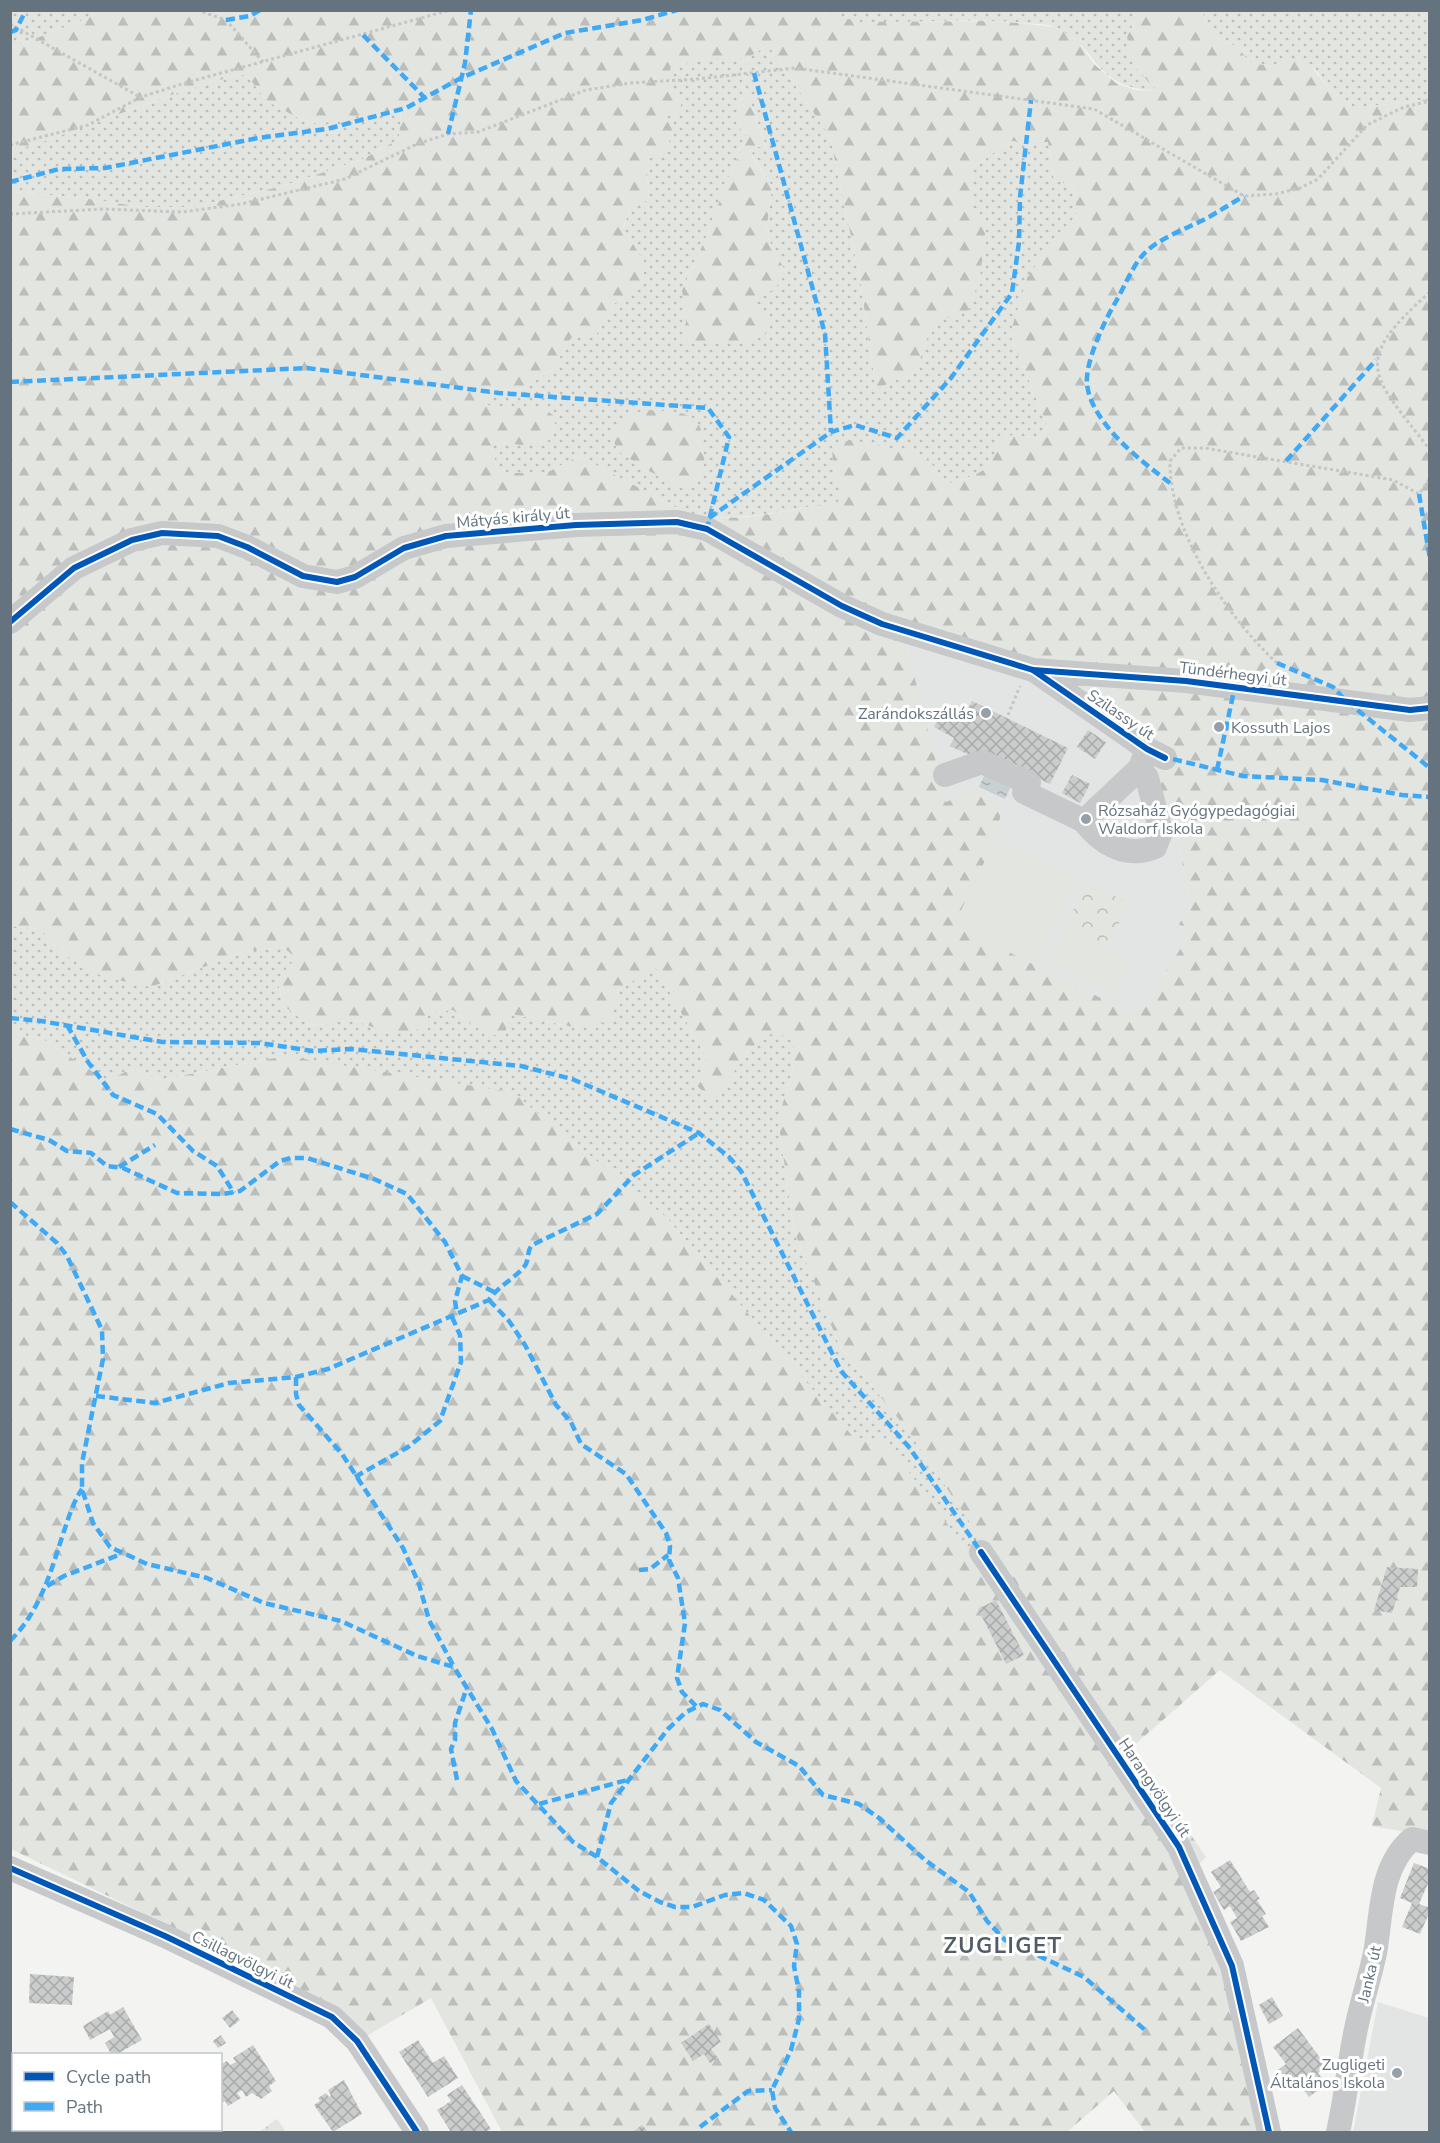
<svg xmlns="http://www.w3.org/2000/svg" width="1440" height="2143" font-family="'Nunito Sans',sans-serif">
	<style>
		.built { fill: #e3e4e4 }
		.grass { fill: url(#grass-dots) }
		.forest { fill: url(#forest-firs); fill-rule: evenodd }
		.park { fill: url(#park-crowns) }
		.garden { fill: #e2e5e0 }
		.water { fill: url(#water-ripples) }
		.building { fill: url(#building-cross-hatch) }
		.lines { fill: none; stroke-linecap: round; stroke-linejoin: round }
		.path { stroke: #c5c6c6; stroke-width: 3; stroke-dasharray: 3 3; stroke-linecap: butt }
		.minor { stroke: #c7c8c9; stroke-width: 24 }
		.quiet { stroke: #3fa9f5; stroke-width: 4.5; stroke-dasharray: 9 4.5; stroke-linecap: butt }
		.cycleway-casing { stroke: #fff; stroke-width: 10 }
		.cycleway { stroke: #0057b8; stroke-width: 6 }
		.poi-dot { fill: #97a0a7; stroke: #fff; stroke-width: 2 }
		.labels { text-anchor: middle; stroke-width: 6; stroke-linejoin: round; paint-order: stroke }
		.street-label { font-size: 16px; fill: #65737f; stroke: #fff }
		.poi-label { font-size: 16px; fill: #65737f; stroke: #fff; text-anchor: end }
		.district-label { font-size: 22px; font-weight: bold; letter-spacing: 1.5px; fill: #525c65; stroke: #fff }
	</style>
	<defs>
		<pattern id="grass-dots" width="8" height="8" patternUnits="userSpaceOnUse" patternTransform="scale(1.5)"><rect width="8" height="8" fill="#e2e5e0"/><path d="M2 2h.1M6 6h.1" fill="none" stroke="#bbbebb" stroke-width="1.8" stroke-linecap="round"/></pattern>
		<pattern id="forest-firs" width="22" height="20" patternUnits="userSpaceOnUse" patternTransform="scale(1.5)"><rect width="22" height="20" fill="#e2e5e0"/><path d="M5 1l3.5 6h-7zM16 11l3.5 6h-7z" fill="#bbbebb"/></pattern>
		<pattern id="park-crowns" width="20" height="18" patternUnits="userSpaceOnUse" patternTransform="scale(1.5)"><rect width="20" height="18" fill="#e2e5e0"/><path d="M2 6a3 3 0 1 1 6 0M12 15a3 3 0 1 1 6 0" fill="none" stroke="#bbbebb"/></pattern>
		<pattern id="water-ripples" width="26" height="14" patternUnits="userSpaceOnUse" patternTransform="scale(1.5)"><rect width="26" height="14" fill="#c8d0d2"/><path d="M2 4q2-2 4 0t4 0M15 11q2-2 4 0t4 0" fill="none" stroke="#a6adb0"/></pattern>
		<pattern id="building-cross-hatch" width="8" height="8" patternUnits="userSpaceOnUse" patternTransform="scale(1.5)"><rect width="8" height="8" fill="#cbcccc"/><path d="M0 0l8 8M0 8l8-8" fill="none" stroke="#a8aaab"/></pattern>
	</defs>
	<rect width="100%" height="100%" fill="#f3f3f1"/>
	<g class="built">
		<path d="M906,643L1024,678L1156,762L1155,776L1176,831L1191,908L1179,924L1188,937L1137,1017L954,925L946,803Z"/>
		<path d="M1378,2002L1429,2018V2132H1353Z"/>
	</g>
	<g class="grass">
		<path d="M11,11H106L11,48Z"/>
		<path d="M817,11H1140L1127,37L1159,91C1089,88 1104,49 1054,27C1046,23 1032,24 1022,23C969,17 915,24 861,22C847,21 831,14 817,11Z"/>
		<path d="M1202,11H1429V99L1355,108L1331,91L1315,69L1287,60L1272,67L1249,62L1237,46L1220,41L1208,28Z"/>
		<path d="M768,45L830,137L860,279L876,389L915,372L973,212V168L1009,141L1048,142L1054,180L1073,186L1077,217L1052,242L1010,334L1048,427L1038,437L1000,435C991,473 983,473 947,484L924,455L833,466L843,501C799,508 726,526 685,512L579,456L546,473H498L491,442L522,445L545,410L486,406L483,388L520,390L552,370L571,338L596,335L614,304L641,283L646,265L623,229L631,206L649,200L646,160L672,93L669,68L708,58H743C742,71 744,86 741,98C736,120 730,118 748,137L729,176L705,240L682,290L686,322L682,338L757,307V295L786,273L766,234L772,186L751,154L757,147L766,146L745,87L749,57Z"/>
		<path d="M240,74L248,77L267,101L300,119L318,124L401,107L399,139L363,159L283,186L193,207H142L76,197L11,192L10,148L31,146L177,93Z"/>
		<path d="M11,926L41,929L63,954L151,987L246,951L283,947L296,958L277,980L284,1006L310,1026L354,1020L393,1035L429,1012L453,1010L467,1022L503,1038L511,1014L578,1028L619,990L655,966L706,1056L697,1086L714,1100L749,1050L768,1033L796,1037L792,1073L778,1119L794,1231L839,1345L909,1432L992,1554L976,1564L854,1439L666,1217L285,1056L164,1079L131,1069L107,1081L44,1040L11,1032Z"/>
	</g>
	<g class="forest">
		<path d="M817,10L859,22L999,21L1054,27L1075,38L1095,65L1116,83L1135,90L1158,91L1133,66L1127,37L1140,11H1202L1208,28L1220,41L1237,46L1249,62L1272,67L1287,60H1306L1331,91L1355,108L1429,99V1836L1372,1826L1381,1788L1220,1670L1131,1748L1206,1857L1186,1877L1227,1976L1261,2132H1145L1114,2091L1067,2132H502L431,1998L365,2037L329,2003L11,1849V1032L44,1040L107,1081L131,1069L164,1079L285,1056L512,1092L666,1217L854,1438H884L976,1563L991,1554L909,1432L839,1345L794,1231L778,1119L792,1073L795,1037L768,1034L749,1050L714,1101L697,1086L706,1056L655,967L619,990L611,1021L578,1028L511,1014L503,1039L467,1022L453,1010L429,1012L424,1028L393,1035L354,1020L310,1026L284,1006L277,980L296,958L283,947L246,951L151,987L103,977L63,954L41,929L11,926L10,192L76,197L142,207H193L283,186L363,159L399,139L401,108L318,124L300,119L267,101L248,77L240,74L177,93L31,146L11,148V48L106,11ZM768,45L830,137L860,279L876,389L915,372L933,323L969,310L980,277L986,225L973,212V168L1009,141L1048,142L1054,180L1073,186L1077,217L1052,242L1027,278L1010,334L1048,427L1038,437L1000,435C991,473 983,473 947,484L925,455L852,440L832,445L833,466L842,501C797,508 729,527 685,512L579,456L546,473H498L491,442L522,445L550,440L555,427V417L546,410L486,405L483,388L520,390L552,370L571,338L596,335L614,304L641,283L646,265L623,228L631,206L649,200L646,160L665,152L673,132L666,116L678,113L682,102L672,93L670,68L708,58H743C742,71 744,86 741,98C736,120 730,118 748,137L729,176L705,240L682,290L686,322L681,339C710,344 734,344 763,337L774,321L757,307V295L774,290L786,273L766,234L772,186L751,155L757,147H766L745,87L749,57ZM906,643L1024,678L1156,762L1155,776L1176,831L1191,908L1179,924L1188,937L1137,1016L954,925L996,838L1002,807L973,790L946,802Z"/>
		<path d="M644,410C659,412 682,409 694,419C703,427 701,435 703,445C706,462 705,480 687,489L673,485L617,451L611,430L626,417Z"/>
	</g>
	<g class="park">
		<path d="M1087,883L1129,903L1107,946L1066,925Z"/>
		<path d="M277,2119L286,2132H259Z"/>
	</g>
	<g class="garden">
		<path d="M996,838L1077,878L1035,964L954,925Z"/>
		<path d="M1066,925L1131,958L1114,993L1048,960Z"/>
	</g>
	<path class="water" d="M985,774L1011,786L1005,799L979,787Z"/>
	<g class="building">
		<path d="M972,701L1068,748L1050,784L980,750L976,758L950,746L954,738L934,727L943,710L963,720Z"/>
		<path d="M1088,730L1106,742L1095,759L1077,747Z"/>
		<path d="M1072,775L1090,784L1080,803L1062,793Z"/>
		<path d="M1387,1567L1418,1569L1417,1587H1400L1392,1613L1374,1610Z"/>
		<path d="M996,1600L1024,1655L1006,1664L978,1609Z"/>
		<path d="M1230,1860L1250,1892L1254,1890L1260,1899L1257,1900L1266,1914L1262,1916L1269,1927L1241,1941L1230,1922L1237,1918L1230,1906L1224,1910L1213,1892L1221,1887L1211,1872Z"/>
		<path d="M1414,1863L1430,1869V1879L1419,1904L1430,1908V1911L1420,1934L1402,1927L1412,1903L1400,1898Z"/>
		<path d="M30,1974L74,1977L72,2005L29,2003Z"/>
		<path d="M1272,1997L1283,2016L1269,2024L1259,2005Z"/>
		<path d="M123,2007L142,2040L117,2054H111L105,2043L114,2037L110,2029L90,2040L83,2026L108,2011L110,2015Z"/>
		<path d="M232,2010L240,2020L230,2028L222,2018Z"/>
		<path d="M709,2024L721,2042L711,2049L718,2058L710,2063L704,2054L693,2061L681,2043Z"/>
		<path d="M1298,2028L1327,2067L1318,2073L1326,2084L1309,2097L1300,2085L1293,2090L1278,2070L1286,2064L1273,2047Z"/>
		<path d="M221,2035L226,2043L218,2048L213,2041Z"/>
		<path d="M418,2040L433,2063L444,2056L458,2078L428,2097L399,2052Z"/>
		<path d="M253,2045L276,2081L269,2086L272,2091L261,2099L252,2093L246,2097L242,2090L237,2093L241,2098L228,2106L225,2101L220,2104V2065L227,2061L230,2065L236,2062L233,2058Z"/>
		<path d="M344,2080L362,2114L333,2132L314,2105L320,2101L318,2098L326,2093L329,2097L331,2095L328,2090Z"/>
		<path d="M462,2085L491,2129L485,2132H451L437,2110L451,2101L447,2095Z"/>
		<path d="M642,2125L648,2132H633Z"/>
		<path d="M94,2130H164L167,2132H96Z"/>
	</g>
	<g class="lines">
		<g class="path">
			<path d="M197,10L226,20L263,62"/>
			<path d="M10,24L140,97"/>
			<path d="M10,145L88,125L141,97L185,83L450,10"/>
			<path d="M10,214L103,209L182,212L241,204L345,179L417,144L448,134L478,132L586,90L630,83L698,79L795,68L1094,109L1244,196L1276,194L1300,188L1318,179L1367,125L1404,107L1430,101"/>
			<path d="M1430,292C1349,364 1372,374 1430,450"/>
			<path d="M1277,663C1227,617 1169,531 1170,461L1181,448H1205L1393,480L1419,494L1430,478"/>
			<path d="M1008,715L1020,686"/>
		</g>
		<g class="minor">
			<path d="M10,622L74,568L132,540L162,533L218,536L247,547L303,576L337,582L355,577L404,548L446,536L576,525L677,522L707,529L842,606L882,624L1033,670L1186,681L1410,710L1430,708"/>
			<path d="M1035,671L1147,749L1165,758"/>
			<path d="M945,775L982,762L1029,783L1024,792L1084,821L1140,768L1147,749"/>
			<path d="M1084,821C1101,844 1127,859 1155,847L1161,832L1147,778L1140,768"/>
			<path d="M981,1552L1179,1847L1232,1966L1269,2132"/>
			<path d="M10,1868L165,1936L332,2017L357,2041L417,2132"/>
			<path d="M1338,2132C1346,2097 1349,2060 1357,2024C1362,2001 1370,1977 1375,1953C1382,1915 1379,1867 1412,1839L1430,1843"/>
		</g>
		<g class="quiet">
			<path d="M226,20L250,16L260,10"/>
			<path d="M10,32L16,30L26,10"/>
			<path d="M363,35L425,98"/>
			<path d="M754,73L825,334L831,432"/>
			<path d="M448,134L465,63L471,10"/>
			<path d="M10,182L59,169L105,168L258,138L327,129L406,108L461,78L565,33L642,20L677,10"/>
			<path d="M10,382L307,368L499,393L708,408L729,437L707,529"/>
			<path d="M1286,461L1376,360"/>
			<path d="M1170,483C1141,461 1091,423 1087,384C1085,362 1104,322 1115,303C1124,288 1131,269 1142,256C1157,238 1189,228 1209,217C1221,210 1232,203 1244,196"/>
			<path d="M1419,494L1430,559"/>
			<path d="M709,518L831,432L855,425L897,438L951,378L1012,293L1019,242L1020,197L1031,100"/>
			<path d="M1277,663L1333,687L1345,700L1430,768"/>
			<path d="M1160,756L1243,776L1322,780L1402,795L1430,797"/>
			<path d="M1217,770L1235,686"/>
			<path d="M10,1018L41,1021L162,1042L260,1043L313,1051L351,1049L521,1066L572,1079L699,1133L729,1157L741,1171L841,1371L909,1447L981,1552"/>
			<path d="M67,1025L88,1062L113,1095L157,1114L193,1151L217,1166L234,1193"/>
			<path d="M10,1129L49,1140L67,1151L91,1153L107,1166L123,1168L177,1193L223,1194L240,1191L280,1161L291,1158H307L374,1179L407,1194L445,1242L462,1276L455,1301L457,1314"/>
			<path d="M119,1167L155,1145"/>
			<path d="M10,1202L57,1243L67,1256L102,1330L103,1359L82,1463V1489L93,1523L110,1547L147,1564L207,1578L264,1603L341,1621L417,1656L454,1667L492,1729L516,1781L573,1842L597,1857L639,1891L660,1902L675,1907H692L725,1895L744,1893L764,1900L791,1926L797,1944L794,1966L799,1992V2019L791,2050L772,2090L775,2108L791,2132"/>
			<path d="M462,1276L494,1292"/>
			<path d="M489,1300L509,1321L525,1345L556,1405L571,1422L581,1444L626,1474L666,1533L670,1546L669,1560L678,1578L685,1623L677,1678L682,1692L696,1706"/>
			<path d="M296,1377V1394L299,1405L342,1454L403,1548L419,1584L429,1620L454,1667"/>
			<path d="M96,1396L155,1403L229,1383L296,1377L328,1369L489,1300C498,1286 513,1280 524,1267C530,1260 526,1252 532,1245L597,1214L634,1175L699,1133"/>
			<path d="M355,1477L408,1447L440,1421L461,1362L460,1335L452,1317"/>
			<path d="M639,1570L650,1569L668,1555"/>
			<path d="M47,1586L64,1576L121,1554"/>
			<path d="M10,1641C39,1612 50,1575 62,1537C68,1520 72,1504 82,1489"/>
			<path d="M457,1780L451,1749L455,1740V1723L467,1687"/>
			<path d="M539,1804L627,1780"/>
			<path d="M597,1857L611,1803L668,1729L686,1712L703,1704L720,1710L756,1742L799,1766L823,1795L859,1804L879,1818L925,1860L969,1892L987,1921L1005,1940L1084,1977L1145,2030"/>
			<path d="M700,2127L748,2091L772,2090"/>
		</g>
		<defs>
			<g id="cycleway">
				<path d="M10,622L74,568L132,540L162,533L218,536L247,547L303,576L337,582L355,577L404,548L446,536L576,525L677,522L707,529L842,606L882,624L1033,670L1186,681L1410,710L1430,708"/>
				<path d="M1033,670L1147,749L1165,758"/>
				<path d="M981,1552L1179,1847L1232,1966L1269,2132"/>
				<path d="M10,1868L165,1936L332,2017L357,2041L417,2132"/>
			</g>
		</defs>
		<use href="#cycleway" class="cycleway-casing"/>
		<use href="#cycleway" class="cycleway"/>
	</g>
	<g class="poi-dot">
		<circle cx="986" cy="713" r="6"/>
		<circle cx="1219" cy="727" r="6"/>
		<circle cx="1086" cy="819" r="6"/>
		<circle cx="1397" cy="2073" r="6"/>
	</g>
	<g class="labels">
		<g class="street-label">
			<text transform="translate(513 517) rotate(-5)" y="6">Mátyás király út</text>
			<text transform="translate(1233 673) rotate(7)" y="6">Tündérhegyi út</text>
			<text transform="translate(1121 714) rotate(34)" y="6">Szilassy út</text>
			<text transform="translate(1155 1787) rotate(56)" y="6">Harangvölgyi út</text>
			<text transform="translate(243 1959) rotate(26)" y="6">Csillagvölgyi út</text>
			<text transform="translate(1369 1974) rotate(-77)" y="6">Janka út</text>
		</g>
		<g class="poi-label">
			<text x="974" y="719">Zarándokszállás</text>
			<text x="1231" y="733" text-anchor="start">Kossuth Lajos</text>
			<text x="1098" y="816" text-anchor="start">Rózsaház Gyógypedagógiai<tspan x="1098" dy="18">Waldorf Iskola</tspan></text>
			<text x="1385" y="2070">Zugligeti<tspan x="1385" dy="18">Általános Iskola</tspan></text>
		</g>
		<g class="district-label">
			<text x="1003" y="1953">ZUGLIGET</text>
		</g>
	</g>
	<rect width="1440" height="2143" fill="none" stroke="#65737f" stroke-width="24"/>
	<rect x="12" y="2053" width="210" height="78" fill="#ffffff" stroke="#c1c7cc" stroke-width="1.5"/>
	<rect x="24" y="2072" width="30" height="9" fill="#0057b8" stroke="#c1c7cc" stroke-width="1.5"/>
	<text x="66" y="2083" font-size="18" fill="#65737f">Cycle path</text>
	<rect x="24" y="2102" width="30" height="9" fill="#3fa9f5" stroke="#c1c7cc" stroke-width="1.5"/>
	<text x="66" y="2113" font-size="18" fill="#65737f">Path</text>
</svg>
